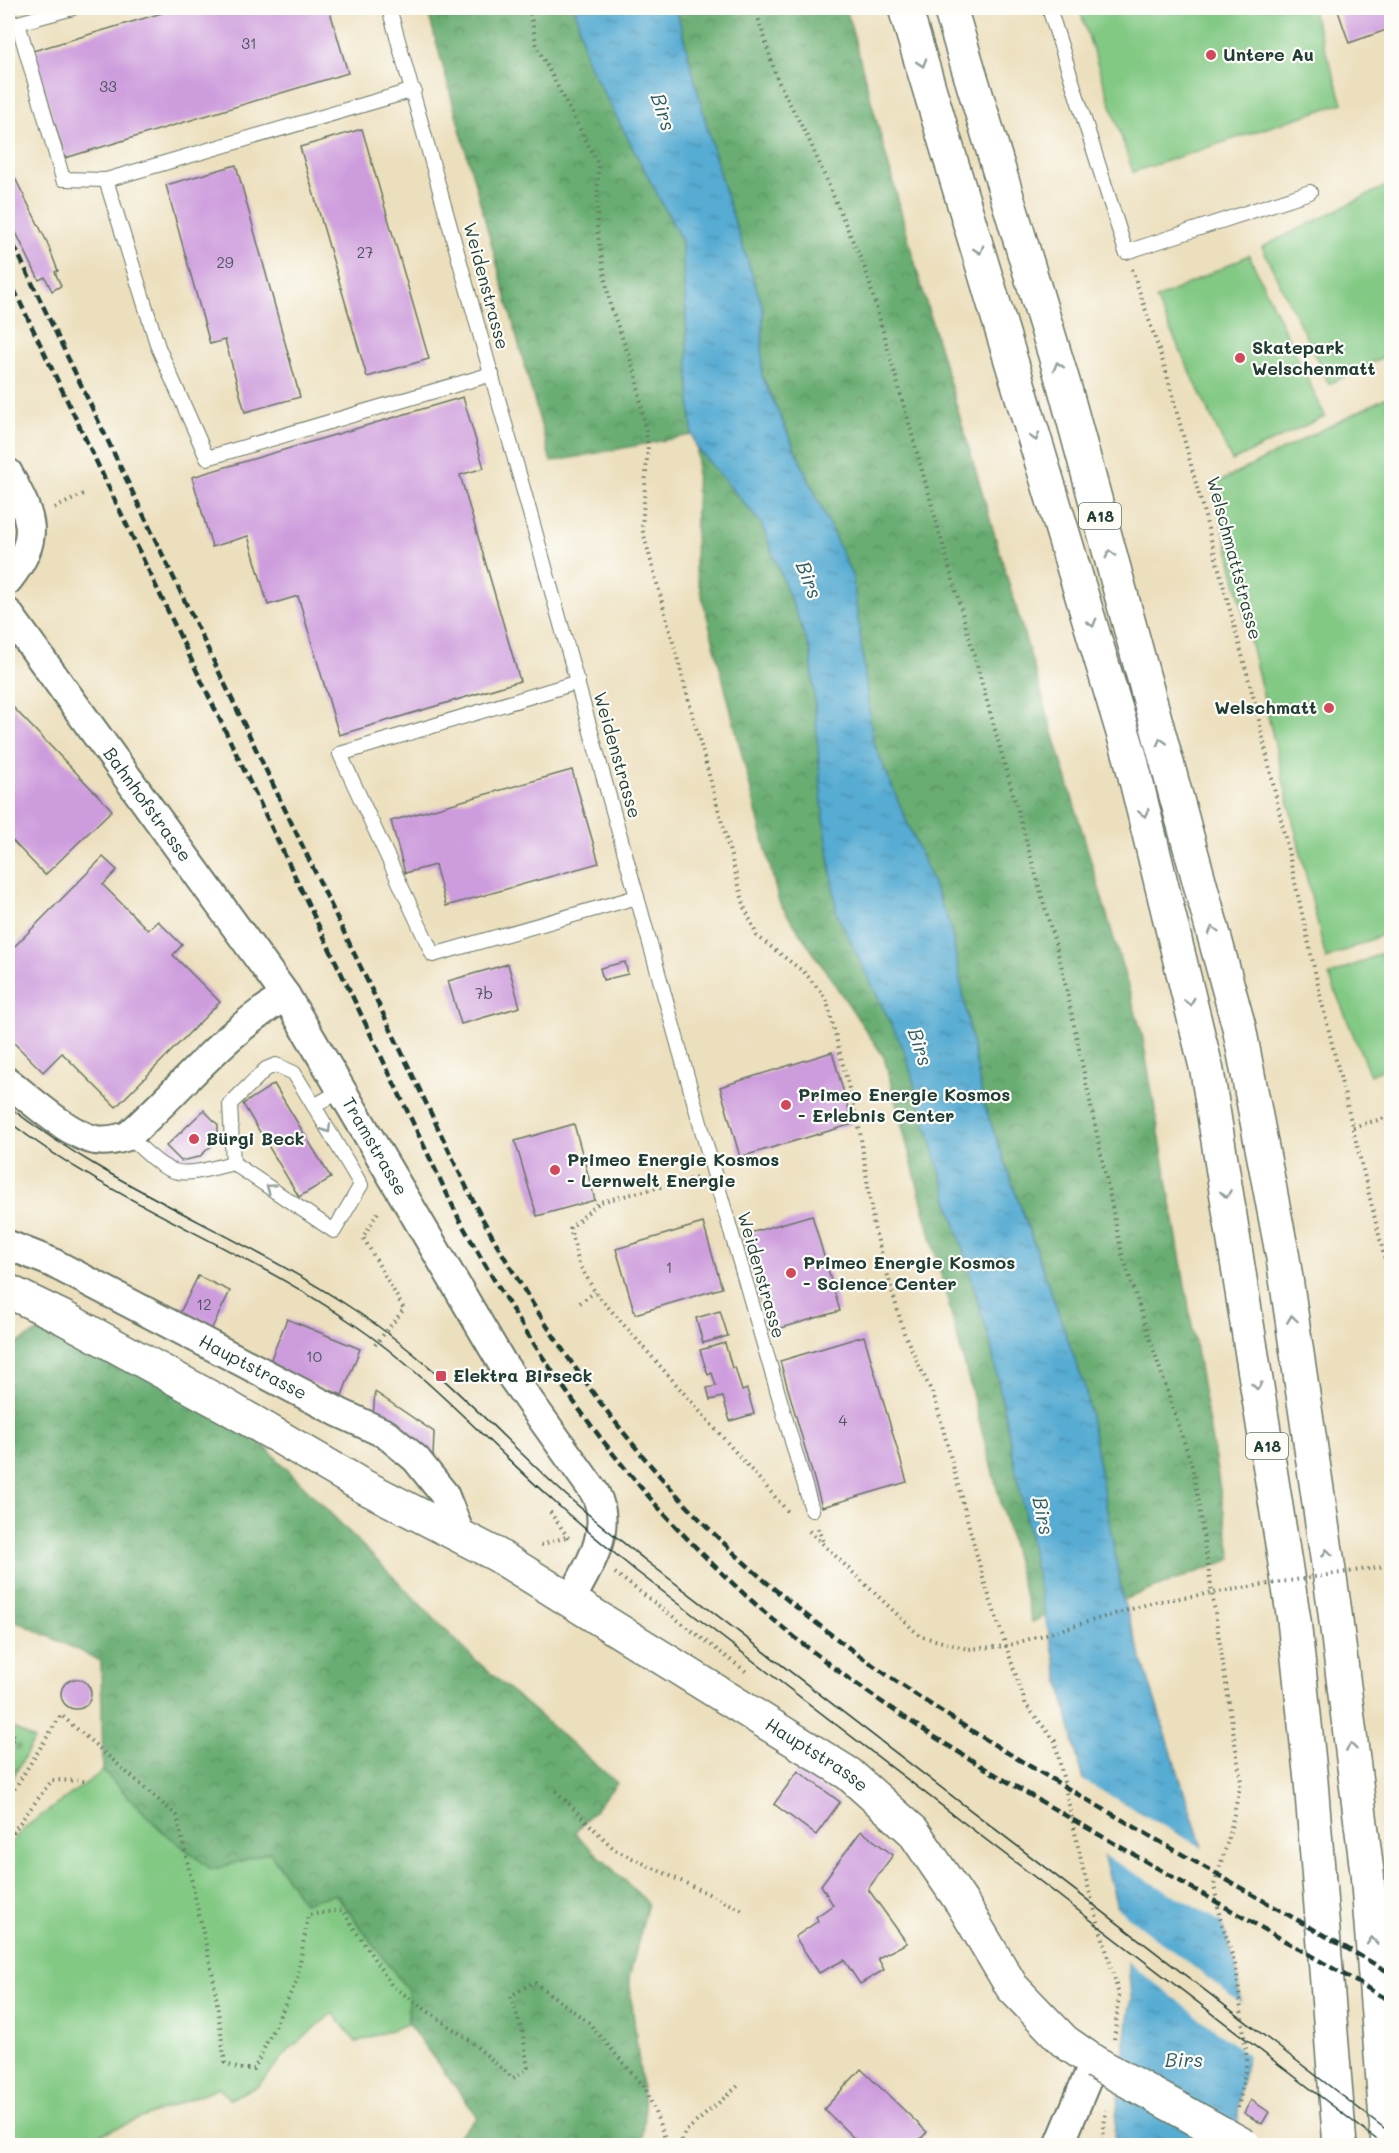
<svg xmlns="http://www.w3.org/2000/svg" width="1399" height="2153" font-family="Mali,sans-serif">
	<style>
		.green { fill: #82c984; stroke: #50835c; stroke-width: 1.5 }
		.forest { fill: url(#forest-crowns); stroke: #447553; stroke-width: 1.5 }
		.cemetery { fill: url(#cemetery-stones); stroke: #50835c; stroke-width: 1.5 }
		.water { fill: url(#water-ripples); stroke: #3a7484; stroke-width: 1.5 }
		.pier { fill: #ecdfbd }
		.building { fill: #cd9cdd }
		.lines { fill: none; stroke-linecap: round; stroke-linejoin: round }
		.lane-casing { stroke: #677664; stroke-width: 16 }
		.street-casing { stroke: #677664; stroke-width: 32 }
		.secondary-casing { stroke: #677664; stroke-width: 36 }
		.highway-casing { stroke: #677664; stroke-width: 36 }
		.path { stroke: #677664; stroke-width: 4; stroke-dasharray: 1.5 4.5; stroke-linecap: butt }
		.lane { stroke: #fff; stroke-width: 14 }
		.street { stroke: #fff; stroke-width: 28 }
		.secondary { stroke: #fff; stroke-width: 33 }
		.highway { stroke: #fff; stroke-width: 33 }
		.tram { stroke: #1f3d34; stroke-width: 1.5 }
		.rail { stroke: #1f3d34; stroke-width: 4.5; stroke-dasharray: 9 4.5; stroke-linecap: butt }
		.secondary-bridge-casing { stroke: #677664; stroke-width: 36; stroke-linecap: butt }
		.path-bridge { stroke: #677664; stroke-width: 4; stroke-dasharray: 1.5 4.5; stroke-linecap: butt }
		.secondary-bridge { stroke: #fff; stroke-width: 33 }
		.oneway { stroke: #8f9e9a }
		.poi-dot { fill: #d1495b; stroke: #fdfcf7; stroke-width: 2 }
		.labels { text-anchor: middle; stroke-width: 4.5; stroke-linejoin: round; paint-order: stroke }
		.number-label { font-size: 15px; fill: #4a555e }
		.shield { fill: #fdfcf7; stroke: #62766e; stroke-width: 1.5 }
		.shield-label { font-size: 16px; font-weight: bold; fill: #1f3d34 }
		.poi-label { font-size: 18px; font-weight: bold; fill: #1f3d34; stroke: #fdfcf7; text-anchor: start }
		.street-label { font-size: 18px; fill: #1f3d34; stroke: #fdfcf7 }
		.water-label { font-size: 20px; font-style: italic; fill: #305e64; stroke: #fdfcf7 }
	</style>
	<defs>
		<pattern id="forest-crowns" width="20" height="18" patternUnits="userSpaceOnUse" patternTransform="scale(1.5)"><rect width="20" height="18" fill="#69ad72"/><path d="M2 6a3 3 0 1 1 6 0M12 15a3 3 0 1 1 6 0" fill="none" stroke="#568e5e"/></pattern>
		<pattern id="cemetery-stones" width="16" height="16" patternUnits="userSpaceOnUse" patternTransform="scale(1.5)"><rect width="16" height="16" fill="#82c984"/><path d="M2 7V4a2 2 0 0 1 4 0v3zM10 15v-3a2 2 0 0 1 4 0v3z" fill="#6aa46d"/></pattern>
		<pattern id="water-ripples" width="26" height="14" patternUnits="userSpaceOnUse" patternTransform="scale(1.5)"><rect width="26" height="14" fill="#56acd3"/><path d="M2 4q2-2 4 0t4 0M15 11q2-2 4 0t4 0" fill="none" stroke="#478dac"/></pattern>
	</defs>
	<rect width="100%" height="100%" fill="#fdfcf7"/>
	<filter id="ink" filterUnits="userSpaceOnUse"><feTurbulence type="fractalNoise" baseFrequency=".0167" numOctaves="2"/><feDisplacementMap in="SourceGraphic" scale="12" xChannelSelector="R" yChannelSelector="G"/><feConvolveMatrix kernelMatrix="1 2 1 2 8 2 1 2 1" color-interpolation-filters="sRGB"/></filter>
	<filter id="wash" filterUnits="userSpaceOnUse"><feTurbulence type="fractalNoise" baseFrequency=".008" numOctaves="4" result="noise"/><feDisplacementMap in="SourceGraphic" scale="24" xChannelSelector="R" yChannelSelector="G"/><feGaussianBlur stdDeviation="1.35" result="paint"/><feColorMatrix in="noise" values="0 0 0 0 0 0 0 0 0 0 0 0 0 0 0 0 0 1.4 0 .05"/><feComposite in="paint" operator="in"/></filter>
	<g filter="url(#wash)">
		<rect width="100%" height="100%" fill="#ecdfbd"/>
		<g class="green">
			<path d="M1079,8H1311L1343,103L1133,172Z"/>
			<path d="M1388,185L1392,191L1391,353L1329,384L1262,247Z"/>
			<path d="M1249,255L1325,416L1232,461L1156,299Z"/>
			<path d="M1391,395V931L1326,959L1213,485Z"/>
			<path d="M1391,949V1066L1370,1075L1329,976Z"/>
			<path d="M103,1771L162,1831L270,1851L303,1902L335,1894L409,1991L408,2024L356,2042L333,2013L291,2048L258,2086L229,2099L219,2087L74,2145H8V1846L24,1828Z"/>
		</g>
		<g class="forest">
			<path d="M427,8H575L587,61L682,241L692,435L551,462Z"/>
			<path d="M676,8H846L922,289L1142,1034L1232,1559L1123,1600L1085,1388L983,1101L950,925L873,741L853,578L762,375L763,308L722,183Z"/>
			<path d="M697,448L761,523L811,652L822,804L837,914L905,1052L990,1340L1045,1616L1032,1622L884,1057L779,902L695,568Z"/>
			<path d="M64,1318L224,1405L473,1658L617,1783L575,1833L648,1903L629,1978L645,2114L642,2145H447L478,2117L408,2024V1991L336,1894L303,1903L270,1852L212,1870L162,1831L103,1771L101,1661L8,1617V1348Z"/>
		</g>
		<path class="cemetery" d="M8,1725L34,1740L8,1786Z"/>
		<path class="water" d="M575,8H676L722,183L763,308L762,376L853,578L873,741L950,925L983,1101L1085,1388L1123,1600L1214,1885L1220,1918L1236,1967L1247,2060L1239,2092L1237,2145H1115L1114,2133L1131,1997L1126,1940L1078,1761L1045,1616L991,1345L905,1052L837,914L822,804L811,652L761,523L697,448L692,435L682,241L587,61Z"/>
		<g class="pier">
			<path d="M1079,1778L1206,1850L1217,1884L1225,1924L1099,1853Z"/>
			<path d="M1114,1906L1243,2005L1249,2056L1125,1960L1123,1941Z"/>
		</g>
		<g id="blocks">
			<g class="building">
				<path d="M179,8H329L348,73L65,158L33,51Z"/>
				<path d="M1337,8H1392V28L1349,43Z"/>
				<path d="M362,129L429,359L367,377L300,147Z"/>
				<path d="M8,164L47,242L58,271L55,272L61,286L52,291L45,277L39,280L8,216Z"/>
				<path d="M236,165L300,397L245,412L225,340L210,344L166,185Z"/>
				<path d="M463,397L484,468L460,475L520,681L339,735L298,596L268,605L248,536L212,547L192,477Z"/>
				<path d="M8,702L112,810L45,875L8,836Z"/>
				<path d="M572,770L599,863L446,906L435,865L405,873L391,821Z"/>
				<path d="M103,857L117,870L103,885L148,930L158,921L182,945L173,955L220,1002L116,1107L62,1053L43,1072L8,1037V953Z"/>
				<path d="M625,962L628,974L603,980L600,968Z"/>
				<path d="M508,964L520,1007L461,1024L448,981Z"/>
				<path d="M832,1052L853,1124L740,1157L720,1087Z"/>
				<path d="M274,1084L331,1178L299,1197L243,1104Z"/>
				<path d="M204,1110L218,1125V1133L211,1146L199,1157L181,1161L166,1146Z"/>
				<path d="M574,1124L595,1200L537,1216L515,1141Z"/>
				<path d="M812,1215L840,1311L771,1331L743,1235Z"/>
				<path d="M703,1223L722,1288L635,1314L616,1249Z"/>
				<path d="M198,1276L230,1291L209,1334L177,1319Z"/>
				<path d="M720,1311L728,1336L703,1343L696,1318Z"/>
				<path d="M287,1319L360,1349L342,1395L268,1366Z"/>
				<path d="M864,1336L907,1482L822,1507L780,1361Z"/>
				<path d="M725,1343L732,1368L735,1367L742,1391L747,1389L754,1414L730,1421L723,1397L710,1400L707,1388L716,1386L712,1373L708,1375L700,1350Z"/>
				<path d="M375,1392L434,1432L433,1457L373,1417Z"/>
				<circle cx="76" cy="1694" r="15"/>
				<path d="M798,1771L840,1802L816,1835L774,1804Z"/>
				<path d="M861,1831L893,1855L868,1889L907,1943L878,1958L884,1970L860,1984L844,1960L819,1973L795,1937L818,1921L816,1917L833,1905L821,1885Z"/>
				<path d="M861,2069L927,2132L914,2146H862L824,2109Z"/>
				<path d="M1251,2100L1269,2112L1262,2124L1244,2113Z"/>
			</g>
		</g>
	</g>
	<g filter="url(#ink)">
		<use href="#blocks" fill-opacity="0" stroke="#677664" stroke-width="1.5"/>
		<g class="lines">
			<defs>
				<g id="lane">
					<path d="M73,8L18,23L63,179L106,180"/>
					<path d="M389,8L714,1173L812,1510"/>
					<path d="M1049,8L1126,252L1310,192"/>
					<path d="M414,90L106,180L158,347L207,458L492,374"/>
					<path d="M578,682L340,754L433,955L637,897"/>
					<path d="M128,1136C173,1178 173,1179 233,1163L334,1231L361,1185L314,1106L342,1090"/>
					<path d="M233,1163L230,1104L266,1069L276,1065L294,1073L314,1106"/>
				</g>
				<g id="street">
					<path d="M8,473C32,518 42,536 8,580"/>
					<path id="s1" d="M8,613L286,996L502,1363L595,1493C614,1530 588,1568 571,1599"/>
					<path d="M8,1082C30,1099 68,1134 95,1140C107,1142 118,1139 128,1136C181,1089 224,1032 286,996"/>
					<path id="s2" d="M8,1245L51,1262L340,1413L386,1434L416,1459L444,1494L460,1534"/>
					<path d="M1059,2146L1094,2062"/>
				</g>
				<g id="secondary">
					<path id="s3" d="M8,1291L64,1318L224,1405L363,1486L497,1555L849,1774L913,1831L962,1903L1012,1987L1064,2041L1094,2062"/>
				</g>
				<g id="highway">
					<path d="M905,8L1130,756L1207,1071L1294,1620L1311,1781L1340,2146"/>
					<path d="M950,8L1064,385L1239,1027L1283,1258L1334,1605L1367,1872L1388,2146"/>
				</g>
			</defs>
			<use href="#lane" class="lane-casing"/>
			<use href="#street" class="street-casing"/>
			<use href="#secondary" class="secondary-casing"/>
			<use href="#highway" class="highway-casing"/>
			<g class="path">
				<path d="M529,8L537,47L598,164L597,230L610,305L636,375L648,445L642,528L745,908L757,936L805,973L826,998L860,1132L874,1227L904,1333L935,1399L983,1578L1026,1705L1055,1741L1083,1869L1119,1995L1114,2040"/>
				<path d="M755,8L777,79L810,142L866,271L1062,968L1122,1254L1193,1469L1241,1782L1228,1841L1214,1885L1220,1918L1236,1967L1247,2060L1238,2109"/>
				<path d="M1132,269L1165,368L1256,707L1322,1003L1392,1288"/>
				<path d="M55,508L86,493"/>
				<path d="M1353,1127L1392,1116"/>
				<path d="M696,1178L600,1202L570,1228L579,1264L595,1292L790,1514"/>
				<path d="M580,1303L595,1292"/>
				<path d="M375,1345L404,1309L363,1237L380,1209"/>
				<path d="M550,1512L570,1540"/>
				<path d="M818,1528L824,1544"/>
				<path d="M809,1531L920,1636L968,1649L1006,1646L1155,1602L1249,1587"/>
				<path d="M541,1545L566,1537"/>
				<path d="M1387,1566H1392"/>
				<path d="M615,1573L748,1673"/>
				<path d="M8,1732L15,1736L8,1749"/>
				<path d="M556,1791L615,1850L745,1911"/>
				<path d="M8,1799L61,1715L177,1816L214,1981L225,2063L239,2069H254L297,1980L308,1915L342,1910L392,1986L469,2040L513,2078L528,2069L523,2034L511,1996L534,1982L588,2022L646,2089L668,2146"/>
				<path d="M8,1828L13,1832L52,1780L85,1781"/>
				<path d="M678,2146L685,2132L739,2085"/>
				<path d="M1102,2146L1106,2110"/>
			</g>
			<use href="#lane" class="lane"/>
			<use href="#street" class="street"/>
			<use href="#secondary" class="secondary"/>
			<use href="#highway" class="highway"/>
			<g class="tram">
				<path d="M8,1106C115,1190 244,1236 356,1311C431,1360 491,1426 557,1487C585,1513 615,1536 645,1560L1392,2134"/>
				<path d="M8,1121C113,1203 242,1247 352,1323C427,1374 483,1438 549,1497C577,1523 607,1547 636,1571L1385,2146"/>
			</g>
			<g class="rail">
				<path d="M8,233L475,1205C548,1339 634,1462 747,1565C861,1668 993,1746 1126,1822C1214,1873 1303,1923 1392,1974"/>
				<path d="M8,277L459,1219C534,1353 614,1471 726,1577C838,1684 971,1762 1105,1838C1200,1893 1296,1947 1392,2002"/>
			</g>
			<defs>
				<path id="secondary-bridge" d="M1094,2062L1245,2146"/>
			</defs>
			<use href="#secondary-bridge" class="secondary-bridge-casing"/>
			<path class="path-bridge" d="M1249,1587L1387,1566"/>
			<use href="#secondary-bridge" class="secondary-bridge"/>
		</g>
		<defs><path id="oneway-chevron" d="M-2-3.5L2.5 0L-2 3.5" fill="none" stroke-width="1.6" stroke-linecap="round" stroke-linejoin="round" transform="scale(1.5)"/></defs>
		<g class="oneway">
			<use href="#oneway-chevron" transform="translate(922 63) rotate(73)"/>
			<use href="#oneway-chevron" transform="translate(979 250) rotate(73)"/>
			<use href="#oneway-chevron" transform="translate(1058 366) rotate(-107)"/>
			<use href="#oneway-chevron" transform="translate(1035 437) rotate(73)"/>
			<use href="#oneway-chevron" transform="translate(1110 554) rotate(-105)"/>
			<use href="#oneway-chevron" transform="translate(1092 623) rotate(74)"/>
			<use href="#oneway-chevron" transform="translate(1161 742) rotate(-105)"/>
			<use href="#oneway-chevron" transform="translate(1144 813) rotate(76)"/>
			<use href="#oneway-chevron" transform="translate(1213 930) rotate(-105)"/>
			<use href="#oneway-chevron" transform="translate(1190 1002) rotate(76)"/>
			<use href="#oneway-chevron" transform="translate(327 1129) rotate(59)"/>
			<use href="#oneway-chevron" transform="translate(270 1188) rotate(-146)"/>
			<use href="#oneway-chevron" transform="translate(1226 1194) rotate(81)"/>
			<use href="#oneway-chevron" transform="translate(1292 1319) rotate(-98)"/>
			<use href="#oneway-chevron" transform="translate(1257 1386) rotate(81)"/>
			<use href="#oneway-chevron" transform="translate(1327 1553) rotate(-98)"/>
			<use href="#oneway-chevron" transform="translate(1351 1747) rotate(-97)"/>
			<use href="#oneway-chevron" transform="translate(1372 1941) rotate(-94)"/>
		</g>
	</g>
	<g class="poi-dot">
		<circle cx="1211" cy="55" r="6"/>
		<circle cx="1240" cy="358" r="6"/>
		<circle cx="1329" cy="708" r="6"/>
		<circle cx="786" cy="1105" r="6"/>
		<circle cx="194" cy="1139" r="6"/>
		<circle cx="555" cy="1170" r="6"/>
		<circle cx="791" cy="1273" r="6"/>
		<rect x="435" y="1370" width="12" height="12" rx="3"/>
	</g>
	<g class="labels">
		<g class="number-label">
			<text x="249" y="49">31</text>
			<text x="108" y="92">33</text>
			<text x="365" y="258">27</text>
			<text x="225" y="268">29</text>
			<text x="484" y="999">7b</text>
			<text x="669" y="1273">1</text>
			<text x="204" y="1310">12</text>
			<text x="314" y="1362">10</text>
			<text x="843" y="1426">4</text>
		</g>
		<g class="shield">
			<rect x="1079" y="503" width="42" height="26" rx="4.5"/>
			<rect x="1246" y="1433" width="42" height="26" rx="4.5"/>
		</g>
		<g class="shield-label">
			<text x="1100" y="522">A18</text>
			<text x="1267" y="1452">A18</text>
		</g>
		<g class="poi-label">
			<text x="1223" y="61">Untere Au</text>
			<text x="1252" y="354">Skatepark<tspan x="1252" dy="21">Welschenmatt</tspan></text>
			<text x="1317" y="714" text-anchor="end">Welschmatt</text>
			<text x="798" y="1101">Primeo Energie Kosmos<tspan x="798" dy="21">- Erlebnis Center</tspan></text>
			<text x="206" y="1145">Bürgi Beck</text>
			<text x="567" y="1166">Primeo Energie Kosmos<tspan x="567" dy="21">- Lernwelt Energie</tspan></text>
			<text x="803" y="1269">Primeo Energie Kosmos<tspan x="803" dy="21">- Science Center</tspan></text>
			<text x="453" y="1382">Elektra Birseck</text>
		</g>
		<g class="street-label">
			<text transform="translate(486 286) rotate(75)" y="6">Weidenstrasse</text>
			<text transform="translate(1234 558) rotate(75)" y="6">Welschmattstrasse</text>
			<text transform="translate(617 755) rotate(74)" y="6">Weidenstrasse</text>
			<text dy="6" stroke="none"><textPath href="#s1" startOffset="237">Bahnhofstrasse</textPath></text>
			<text dy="6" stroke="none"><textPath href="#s1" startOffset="648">Tramstrasse</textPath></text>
			<text transform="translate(761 1275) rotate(74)" y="6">Weidenstrasse</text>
			<text dy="6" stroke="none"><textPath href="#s2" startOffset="274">Hauptstrasse</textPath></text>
			<text dy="6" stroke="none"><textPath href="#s3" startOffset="933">Hauptstrasse</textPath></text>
		</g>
		<g class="water-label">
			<text transform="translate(663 112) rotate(72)" y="7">Birs</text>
			<text transform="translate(809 580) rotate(69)" y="7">Birs</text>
			<text transform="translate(920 1047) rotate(72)" y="7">Birs</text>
			<text transform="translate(1043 1516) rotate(79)" y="7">Birs</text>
			<text x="1184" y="2067">Birs</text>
		</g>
	</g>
	<rect width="1399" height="2153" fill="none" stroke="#fdfcf7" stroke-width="30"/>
</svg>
